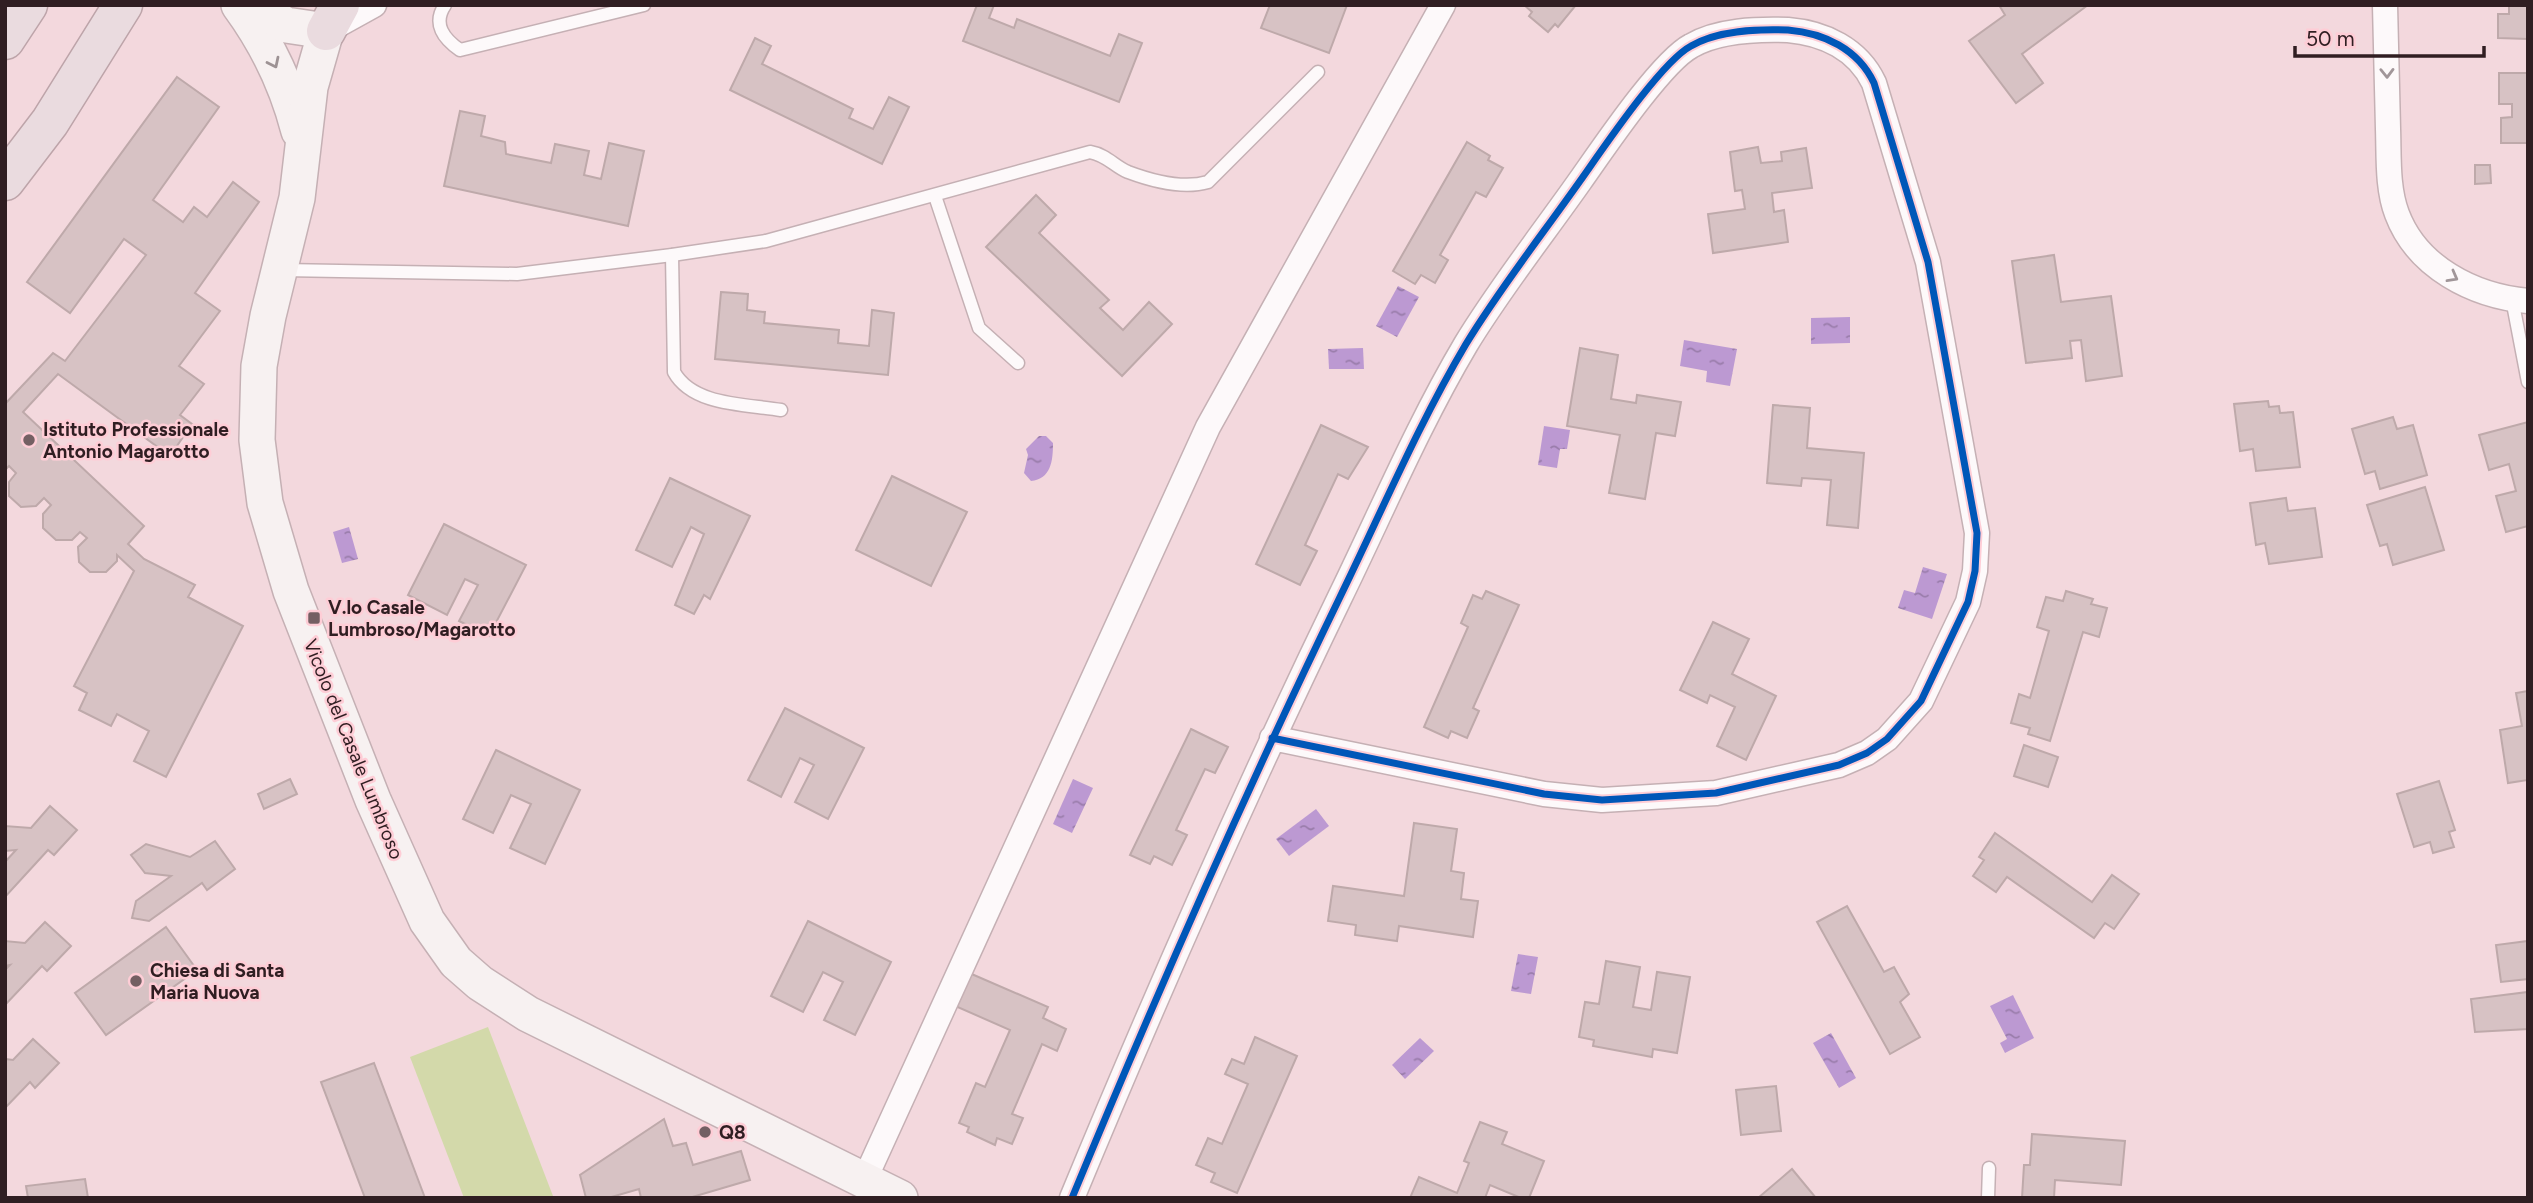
<svg xmlns="http://www.w3.org/2000/svg" width="2533" height="1203" font-family="Figtree,sans-serif">
	<style>
		.park { fill: #d3d9aa }
		.water { fill: url(#water-ripples) }
		.building { fill: #d7c2c4; stroke: #bea9aa; stroke-width: 2 }
		.lines { fill: none; stroke-linecap: round; stroke-linejoin: round }
		.lane-casing { stroke: #c5b0b4; stroke-width: 15 }
		.street-casing { stroke: #c5b0b4; stroke-width: 27 }
		.secondary-casing { stroke: #c5b0b4; stroke-width: 38 }
		.highway-casing { stroke: #bda4a9; stroke-width: 41 }
		.lane { stroke: #fdf9fa; stroke-width: 12 }
		.street { stroke: #fdf9fa; stroke-width: 24 }
		.secondary { stroke: #f7f1f1; stroke-width: 35 }
		.highway { stroke: #eadbdf; stroke-width: 38 }
		.cycleway-casing { stroke: #fecdd6; stroke-width: 11 }
		.cycleway { stroke: #0057b8; stroke-width: 7 }
		.oneway { stroke: #9d9294 }
		.oneway2 { stroke: #a19699 }
		.poi-dot { fill: #745f63; stroke: #fecdd6; stroke-width: 2.5 }
		.labels { text-anchor: middle; stroke-width: 5; stroke-linejoin: round; paint-order: stroke }
		.poi-label { font-size: 19px; font-weight: bold; fill: #301e22; stroke: #fecdd6; text-anchor: start }
		.street-label { font-size: 19px; fill: #301e22; stroke: #fecdd6 }
	</style>
	<defs>
		<pattern id="water-ripples" width="26" height="14" patternUnits="userSpaceOnUse" patternTransform="scale(1.75)"><rect width="26" height="14" fill="#bc99d2"/><path d="M2 4q2-2 4 0t4 0M15 11q2-2 4 0t4 0" fill="none" stroke="#997caa"/></pattern>
	</defs>
	<rect width="100%" height="100%" fill="#f3d8dd"/>
	<path class="park" d="M488,1027L553,1196L550,1198H464L410,1057Z"/>
	<g class="water">
		<path d="M1398,286L1419,297L1397,337L1376,326Z"/>
		<path d="M1850,317V343L1811,344V318Z"/>
		<path d="M1684,340L1737,349L1730,386L1706,382L1707,371L1680,366Z"/>
		<path d="M1363,348L1364,369H1329L1328,349Z"/>
		<path d="M1544,426L1570,430L1567,449H1560L1557,468L1538,465Z"/>
		<path d="M1039,436H1046L1053,443C1053,461 1051,479 1031,481L1024,473L1028,455L1026,449Z"/>
		<path d="M349,527L358,559L342,563L333,532Z"/>
		<path d="M1923,567L1947,574L1932,619L1898,608L1904,590L1915,593Z"/>
		<path d="M1073,779L1093,788L1072,833L1053,824Z"/>
		<path d="M1316,809L1329,826L1289,856L1276,839Z"/>
		<path d="M1518,954L1538,957L1531,994L1511,991Z"/>
		<path d="M2013,995L2034,1038L2005,1053L2000,1043L2007,1039L1990,1006Z"/>
		<path d="M1831,1033L1856,1078L1839,1088L1813,1043Z"/>
		<path d="M1420,1038L1434,1051L1405,1079L1392,1065Z"/>
	</g>
	<g class="building">
		<path d="M977,5H994L989,18L1014,28L1017,19L1110,56L1119,34L1142,43L1119,102L963,41Z"/>
		<path d="M1270,5H1347L1329,53L1261,28Z"/>
		<path d="M1524,5H1576L1558,27L1555,24L1548,32L1529,16L1532,12Z"/>
		<path d="M2088,5L2022,54L2043,83L2016,103L1969,41L2005,15L1999,5Z"/>
		<path d="M2509,5H2528V39L2498,38V14H2509Z"/>
		<path d="M755,38L771,46L762,64L853,109L849,118L873,129L889,97L909,107L882,164L730,90Z"/>
		<path d="M2499,73H2528V143H2501V118L2512,117V104H2499Z"/>
		<path d="M177,77L219,107L153,200L183,222L194,207L207,217L233,182L259,202L195,293L220,311L179,366L204,384L180,415L192,424L170,456L58,374L23,412L144,526L128,544L144,559L195,585L188,597L243,626L166,777L134,761L149,731L117,714L111,726L79,710L87,693L74,686L134,571L117,555V561L106,572H90L79,562L78,547L87,538L80,532L72,540H56L43,528V514L51,505L44,498L36,506L21,507L9,496V482L16,473L9,466L5,470V404L53,353L65,361L146,255L124,239L70,313L27,282Z"/>
		<path d="M460,111L485,116L481,136L505,142L506,154L551,163L555,144L589,151L584,175L601,179L609,143L644,151L628,226L444,186Z"/>
		<path d="M1467,142L1490,156L1488,160L1503,168L1486,197L1476,192L1440,255L1448,260L1435,283L1421,275L1415,284L1393,271Z"/>
		<path d="M1758,147L1761,163L1782,161L1781,152L1806,148L1812,188L1772,193L1774,212L1784,210L1788,242L1713,253L1708,214L1745,209L1742,190L1735,191L1730,152Z"/>
		<path d="M2475,165H2490L2491,183L2475,184Z"/>
		<path d="M1036,195L1056,215L1039,233L1109,300L1100,308L1123,330L1149,302L1172,324L1122,376L986,247Z"/>
		<path d="M2054,255L2061,302L2111,296L2122,376L2086,381L2081,340L2070,341L2072,358L2026,363L2012,261Z"/>
		<path d="M721,292L748,294L747,310L765,312L764,323L839,330L838,343L869,346L872,310L894,313L888,375L715,359Z"/>
		<path d="M1580,348L1618,355L1611,399L1636,403L1637,395L1681,402L1675,436L1656,433L1645,499L1609,493L1620,435L1567,426Z"/>
		<path d="M2268,401L2269,407L2279,406L2280,413L2293,412L2300,467L2256,471L2253,449L2240,451L2234,404Z"/>
		<path d="M1773,405L1810,408L1807,448L1864,453L1858,528L1827,525L1831,480L1802,478L1801,486L1767,483Z"/>
		<path d="M2393,417L2397,429L2413,425L2427,475L2380,489L2375,471L2365,474L2352,429Z"/>
		<path d="M2528,422V526L2506,532L2496,496L2516,491L2509,464L2489,470L2479,435Z"/>
		<path d="M1321,425L1368,447L1348,479L1338,474L1305,545L1317,551L1300,585L1256,564Z"/>
		<path d="M892,476L967,512L931,586L856,550Z"/>
		<path d="M670,478L750,516L710,599L704,595L694,614L675,605L704,534L691,527L672,567L636,550Z"/>
		<path d="M2425,487L2444,550L2393,565L2387,544L2380,546L2367,505Z"/>
		<path d="M2286,498L2288,511L2315,508L2322,557L2269,564L2265,543L2256,545L2250,503Z"/>
		<path d="M444,524L526,565L489,636L459,621L478,585L465,579L447,615L408,595Z"/>
		<path d="M1486,591L1519,605L1473,708L1479,711L1467,738L1451,731L1448,738L1424,727L1468,627L1461,623L1473,595L1482,599Z"/>
		<path d="M2066,591L2093,599L2091,604L2107,608L2099,637L2083,632L2050,741L2028,734L2030,728L2011,723L2019,694L2030,698L2049,631L2037,627L2046,597L2063,601Z"/>
		<path d="M1713,622L1749,639L1732,674L1776,696L1746,760L1717,746L1735,707L1710,695L1707,703L1680,690Z"/>
		<path d="M2528,691V780L2508,783L2500,730L2522,726L2516,693Z"/>
		<path d="M785,708L864,748L828,819L795,802L814,765L800,758L781,797L748,780Z"/>
		<path d="M1191,729L1228,747L1215,773L1205,769L1176,830L1187,835L1172,865L1154,856L1150,864L1130,855Z"/>
		<path d="M2024,745L2058,757L2048,787L2014,776Z"/>
		<path d="M496,750L580,790L545,864L510,848L531,804L511,795L493,833L463,819Z"/>
		<path d="M290,779L297,794L264,809L258,794Z"/>
		<path d="M2439,781L2455,830L2449,832L2454,847L2433,853L2430,842L2414,847L2397,794Z"/>
		<path d="M50,806L77,830L54,855L48,850L5,897V862L16,850L5,851V826L31,828Z"/>
		<path d="M1414,823L1457,829L1451,871L1464,873L1461,899L1478,901L1473,937L1399,926L1397,941L1355,935L1356,925L1328,921L1333,886L1404,896Z"/>
		<path d="M1995,833L2092,902L2112,875L2139,894L2114,929L2105,923L2094,938L2007,877L1996,892L1973,876L1984,860L1979,857Z"/>
		<path d="M215,841L235,869L207,890L202,883L149,921L132,918L136,901L171,876L145,873L131,855L146,844L190,857Z"/>
		<path d="M1847,906L1884,972L1894,967L1909,994L1900,1002L1920,1037L1890,1054L1817,922Z"/>
		<path d="M808,921L891,962L855,1035L824,1020L843,982L823,972L803,1012L771,996Z"/>
		<path d="M45,922L71,946L47,971L42,966L5,1005V970L10,965L5,966V941L25,943Z"/>
		<path d="M166,927L197,970L106,1035L75,993Z"/>
		<path d="M2528,941V979L2501,982L2496,945Z"/>
		<path d="M1606,961L1640,967L1633,1007L1651,1010L1657,972L1690,977L1677,1053L1653,1049L1652,1057L1593,1046L1594,1040L1579,1037L1585,1002L1599,1004Z"/>
		<path d="M967,972L1048,1007L1043,1018L1066,1029L1057,1051L1042,1044L1012,1114L1023,1118L1012,1144L997,1138L995,1145L967,1132L969,1127L959,1123L976,1083L985,1087L1010,1030L953,1005Z"/>
		<path d="M2528,992V1029L2475,1032L2471,999Z"/>
		<path d="M1255,1037L1297,1056L1237,1193L1211,1182L1215,1173L1196,1165L1208,1138L1222,1144L1248,1084L1225,1074L1232,1059L1244,1064Z"/>
		<path d="M33,1039L59,1063L35,1088L30,1082L5,1108V1059L13,1060Z"/>
		<path d="M374,1063L425,1198H365L321,1082Z"/>
		<path d="M1776,1086L1781,1131L1741,1135L1736,1090Z"/>
		<path d="M664,1119L673,1146L686,1143L693,1165L741,1151L750,1180L689,1198H641L639,1189L608,1198H586L580,1175Z"/>
		<path d="M1480,1122L1507,1132L1502,1144L1544,1161L1529,1198H1521L1490,1185L1485,1198H1410L1419,1177L1457,1193L1469,1163L1464,1161Z"/>
		<path d="M2032,1134L2125,1141L2121,1185L2055,1180L2054,1198H2022L2024,1165H2030Z"/>
		<path d="M1792,1169L1816,1198H1758Z"/>
		<path d="M85,1179L88,1198H28L26,1186Z"/>
	</g>
	<g class="lines">
		<defs>
			<g id="lane">
				<path d="M445,5C432,24 444,39 460,50L644,5"/>
				<path d="M935,196L979,328L1018,363"/>
				<path d="M672,255L674,372C693,406 746,404 781,410"/>
				<path d="M283,270L517,274L672,255L766,241L1090,152C1107,155 1114,166 1128,172C1152,181 1184,189 1208,182L1318,72"/>
				<path d="M2512,299L2528,382"/>
				<path d="M1988,1198L1989,1168"/>
			</g>
			<g id="street">
				<path d="M2385,5C2386,46 2387,87 2388,129C2389,156 2387,188 2397,214C2417,267 2473,296 2528,301"/>
				<path d="M327,31L374,5"/>
				<path d="M864,1181L1208,427L1443,5"/>
				<path d="M1072,1198C1156,995 1244,795 1340,597C1381,513 1418,425 1466,344C1500,288 1542,235 1580,181C1602,150 1661,62 1691,46C1718,30 1757,29 1788,30C1824,33 1858,49 1874,83L1928,262L1977,533L1975,571L1968,602L1921,701L1887,739L1867,753L1839,765L1716,793L1602,800L1544,794L1272,738"/>
			</g>
			<g id="secondary">
				<path d="M239,5C267,43 287,85 299,131"/>
				<path d="M251,5L286,25L326,31"/>
				<path d="M326,31L310,87L297,198L268,316L259,366L257,440L265,503L291,591L373,800L427,921L456,962L480,983L528,1014L900,1198"/>
			</g>
			<g id="highway">
				<path d="M326,31L340,5"/>
				<path d="M5,40L28,5"/>
				<path d="M5,181L50,122L123,5"/>
			</g>
		</defs>
		<use href="#lane" class="lane-casing"/>
		<use href="#street" class="street-casing"/>
		<use href="#secondary" class="secondary-casing"/>
		<use href="#highway" class="highway-casing"/>
		<use href="#lane" class="lane"/>
		<use href="#street" class="street"/>
		<use href="#secondary" class="secondary"/>
		<use href="#highway" class="highway"/>
		<defs>
			<path id="cycleway" d="M1072,1198C1156,995 1244,795 1340,597C1381,513 1418,425 1466,344C1500,288 1542,235 1580,181C1602,150 1661,62 1691,46C1718,30 1757,29 1788,30C1824,33 1858,49 1874,83L1928,262L1977,533L1975,571L1968,602L1921,701L1887,739L1867,753L1839,765L1716,793L1602,800L1544,794L1272,738"/>
		</defs>
		<use href="#cycleway" class="cycleway-casing"/>
		<use href="#cycleway" class="cycleway"/>
	</g>
	<defs><path id="oneway-chevron" d="M-2-3.5L2.5 0L-2 3.5" fill="none" stroke-width="1.6" stroke-linecap="round" stroke-linejoin="round" transform="scale(1.75)"/></defs>
	<use class="oneway" href="#oneway-chevron" transform="translate(274 63) rotate(64)"/>
	<g class="oneway2">
		<use href="#oneway-chevron" transform="translate(2387 73) rotate(89)"/>
		<use href="#oneway-chevron" transform="translate(2453 277) rotate(29)"/>
	</g>
	<g class="poi-dot">
		<circle cx="29" cy="440" r="7"/>
		<rect x="307" y="611" width="14" height="14" rx="3.5"/>
		<circle cx="136" cy="981" r="7"/>
		<circle cx="705" cy="1132" r="7"/>
	</g>
	<g class="labels">
		<g class="poi-label">
			<text x="43" y="436">Istituto Professionale<tspan x="43" dy="22">Antonio Magarotto</tspan></text>
			<text x="328" y="614">V.lo Casale<tspan x="328" dy="22">Lumbroso/Magarotto</tspan></text>
			<text x="150" y="977">Chiesa di Santa<tspan x="150" dy="22">Maria Nuova</tspan></text>
			<text x="719" y="1139">Q8</text>
		</g>
		<g class="street-label">
			<text transform="translate(354 749) rotate(68)" y="7">Vicolo del Casale Lumbroso</text>
		</g>
	</g>
	<rect width="2533" height="1203" fill="none" stroke="#301e22" stroke-width="14"/>
	<path d="M2295 46v10h189v-10" fill="none" stroke="#301e22" stroke-width="3.5"/>
	<text x="2306" y="46" font-size="21" fill="#301e22" stroke="#fecdd6" stroke-width="5" paint-order="stroke">50 m</text>
</svg>
